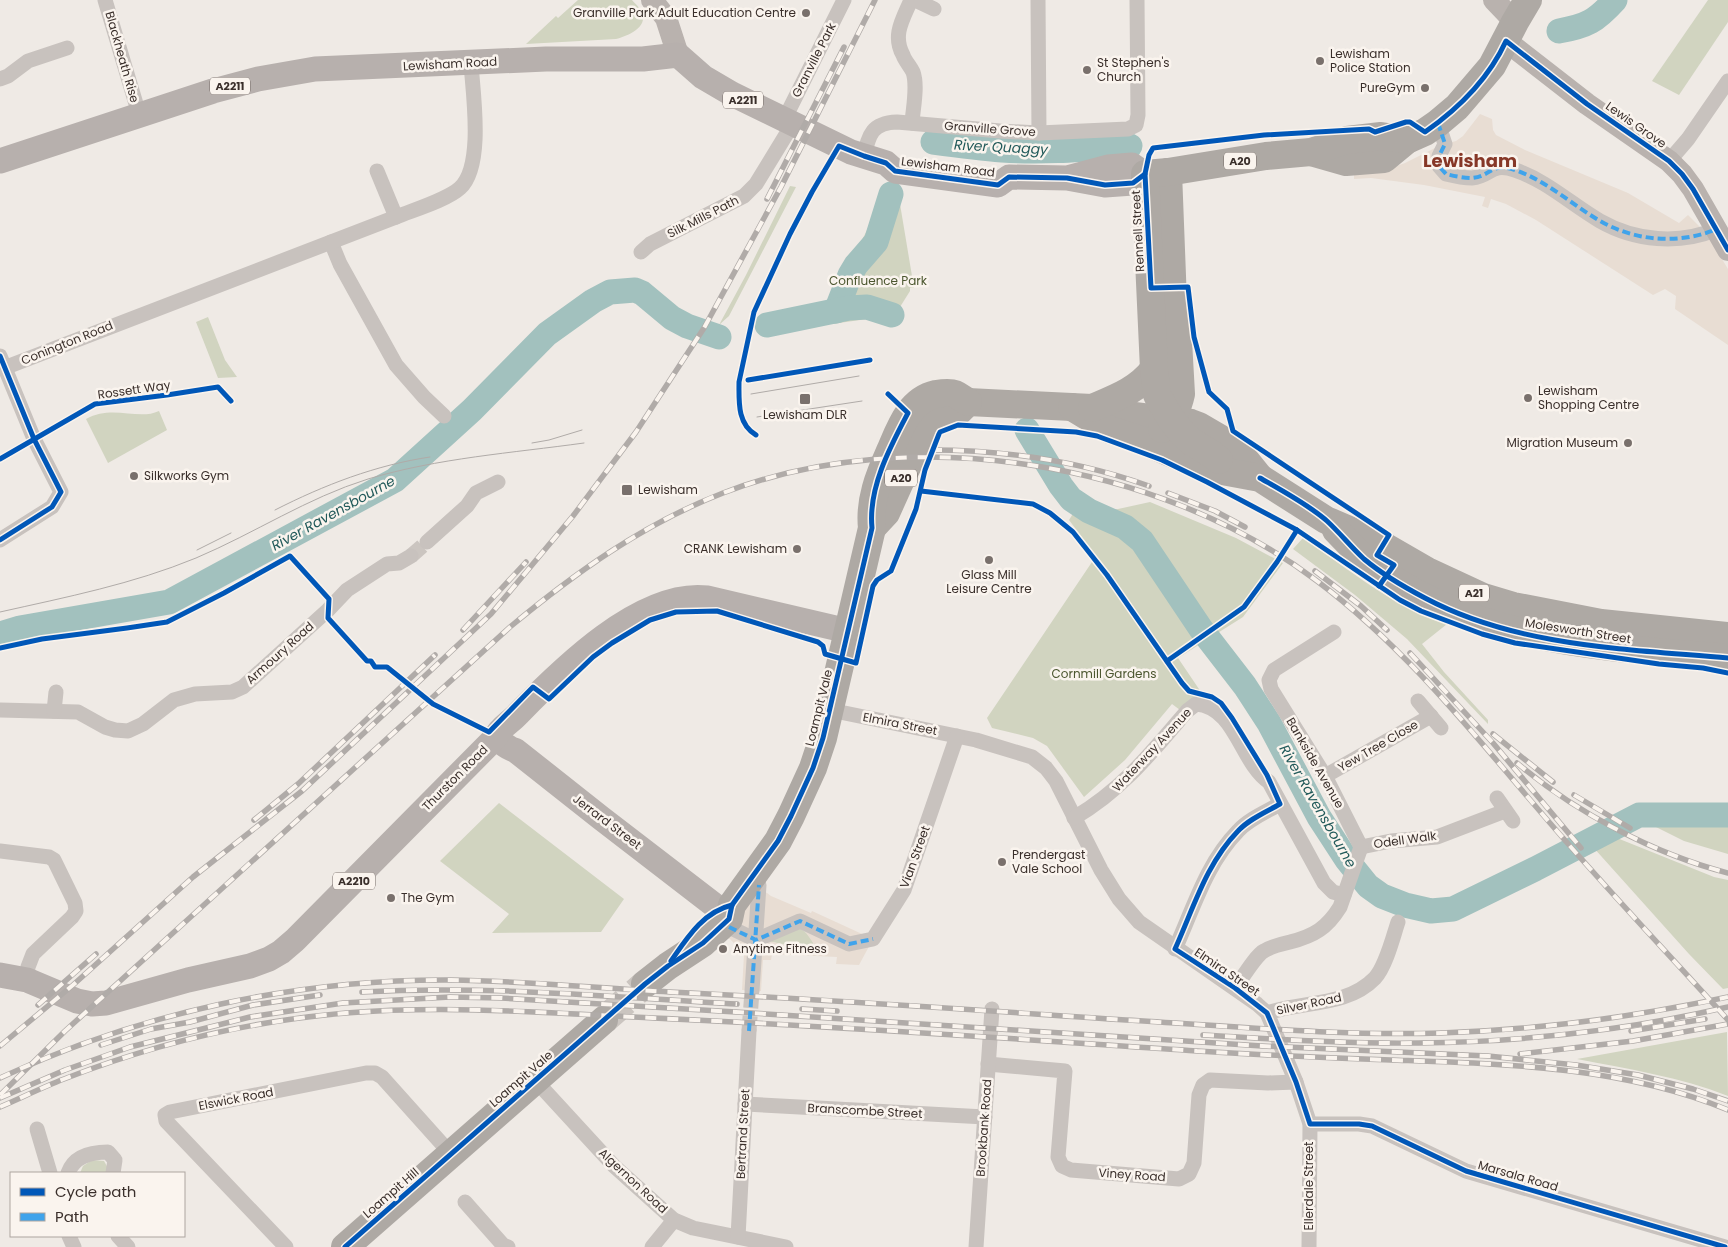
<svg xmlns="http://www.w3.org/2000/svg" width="1728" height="1247" font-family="Poppins,sans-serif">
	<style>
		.green { fill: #d1d4c0 }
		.plaza { fill: #e8ddd3; fill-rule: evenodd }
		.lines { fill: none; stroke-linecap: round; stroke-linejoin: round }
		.river { stroke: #a2c1be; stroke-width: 25 }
		.street-tunnel { stroke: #cbc5c0; stroke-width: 15; stroke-dasharray: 15 8; stroke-linecap: butt }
		.highway-tunnel { stroke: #cbc5c0; stroke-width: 28; stroke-dasharray: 28 14; stroke-linecap: butt }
		.street { stroke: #c8c2be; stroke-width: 15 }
		.secondary { stroke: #b9b2ae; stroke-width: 22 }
		.primary { stroke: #b7b0ad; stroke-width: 25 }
		.highway { stroke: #aea9a4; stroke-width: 28 }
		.tram { stroke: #b0aba8; stroke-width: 1 }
		.rail-casing { stroke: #b0aba8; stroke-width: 5.5 }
		.rail { stroke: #faf4ee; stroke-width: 4; stroke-dasharray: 11; stroke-linecap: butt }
		.quiet { stroke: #3fa3eb; stroke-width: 4; stroke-dasharray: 8 4; stroke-linecap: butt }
		.cycleway-casing { stroke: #faf4ee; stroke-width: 8 }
		.cycleway { stroke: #0057b8; stroke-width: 5 }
		.poi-dot { fill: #79706c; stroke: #faf4ee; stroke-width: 2 }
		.labels { text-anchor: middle; stroke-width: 5; stroke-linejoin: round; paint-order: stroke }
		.shield { fill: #faf4ee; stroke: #746a66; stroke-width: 1 }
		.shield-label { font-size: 11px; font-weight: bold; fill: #3a2f2b }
		.poi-label { font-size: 12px; fill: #3a2f2b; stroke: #faf4ee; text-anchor: start }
		.street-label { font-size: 12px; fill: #3a2f2b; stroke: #faf4ee }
		.park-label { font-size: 12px; fill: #4c5730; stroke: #faf4ee }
		.water-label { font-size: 14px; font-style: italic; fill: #225a5a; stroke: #faf4ee }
		.district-label { font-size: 18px; font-weight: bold; fill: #863727; stroke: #faf4ee }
	</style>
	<rect width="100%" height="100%" fill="#efeae5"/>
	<g class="green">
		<path d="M578,0H632C635,4 641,8 642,13C648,28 627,36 616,39L526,44L556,16L558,18Z"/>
		<path d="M1708,0H1728V22L1679,95L1652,81Z"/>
		<path d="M790,186L796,187L729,316L719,325L746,275Z"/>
		<path d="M887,192L899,198L914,288H910V291L895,315L832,324L828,305Z"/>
		<path d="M208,317L225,360L237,377L218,378L196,322Z"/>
		<path d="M159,411L167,430L108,463L86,419C113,404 138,421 159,411Z"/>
		<path d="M1150,502L1236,538L1283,563L1243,617L1178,658L1201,692L1180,710L1172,704L1125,760L1084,797L1047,746L1033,738L992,728L987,718L1096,556L1069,520L1074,512L1118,509Z"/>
		<path d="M1303,538C1348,569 1395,608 1447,624L1422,644L1444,672L1488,720V724L1407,639L1355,595L1293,549Z"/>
		<path d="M499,803L624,899L601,932L492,933L509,914L440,861Z"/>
		<path d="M1654,826H1728V854L1684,841Z"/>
		<path d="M1612,836L1714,877L1728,880V988L1723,989L1689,954L1593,847Z"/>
		<path d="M795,926C805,930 815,939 814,950L767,941Z"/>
		<path d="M1727,1032L1728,1096C1680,1077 1628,1069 1577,1059Z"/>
		<path d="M92,1160L104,1161L109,1170L107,1173H80L83,1166Z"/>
	</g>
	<g class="plaza">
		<path d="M1480,114L1492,119L1493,130L1496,135L1525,150L1628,193L1679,223L1688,215L1706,233L1728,269V345L1675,309L1676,296L1665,289L1653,295L1536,220L1506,204L1491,199L1488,208L1482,206L1485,197L1424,185L1371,178L1354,179V170L1394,167L1405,163L1441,145L1456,141L1463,136Z"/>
		<path d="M759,887L771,896L811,913L812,911L873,939L859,965L836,964L837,957L772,954L771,960H763L761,991L742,990L744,954L730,939L727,938ZM800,927L804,930L814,944L813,950L811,951L768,941Z"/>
	</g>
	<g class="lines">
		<g class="river">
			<path d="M1559,31C1587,26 1596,21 1615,0"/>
			<path d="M933,142C956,145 979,148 1002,150C1045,153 1087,149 1130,146"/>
			<path d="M836,311L850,275L856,265L876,242L891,194"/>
			<path d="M767,325L849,308L867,307L892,315"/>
			<path d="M1027,430L1061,486L1071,499L1089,511L1125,527L1142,541L1201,629L1245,686L1269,723L1319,817L1347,860L1368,886L1382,896L1405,905L1431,911L1453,909L1535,869L1639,815H1728"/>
			<path d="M0,634L20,628L169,602L395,480L472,410L547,334L593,301L610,292L635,290L642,293L672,318L687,326L719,337"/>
		</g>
		<g class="street-tunnel">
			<path d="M411,556L427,542"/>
			<path d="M749,1031L752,991"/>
		</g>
		<path class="highway-tunnel" d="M604,1020L645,984"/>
		<g class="street">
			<path d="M105,0L139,114"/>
			<path d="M911,0C903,19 892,35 903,55C905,61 910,66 913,72C918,86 913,108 912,123"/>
			<path d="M915,0L934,9"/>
			<path d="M1038,0L1039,133"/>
			<path d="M0,79L8,76L28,61L67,48"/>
			<path d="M784,120L844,0"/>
			<path d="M1438,123L1445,144L1439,156V166L1446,174C1454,176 1464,178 1472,178C1492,176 1490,162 1515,170C1547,181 1571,204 1600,221C1635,241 1679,245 1717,229"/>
			<path d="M864,156C869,134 872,123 897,122L1000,131L1039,133L1128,129L1136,125L1138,115L1137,0"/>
			<path d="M1669,161L1688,139L1728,81"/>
			<path d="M377,171L396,217"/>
			<path d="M331,242L340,264L396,365L424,397L444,416"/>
			<path d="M641,252L650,244L744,196L756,184L792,125"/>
			<path d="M0,356L34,439L61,492L52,507L0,540"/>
			<path d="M4,368L396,217C413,210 447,200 460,188C484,166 473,94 471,64"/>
			<path d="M427,542L467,506L476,493L498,482"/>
			<path d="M1334,632L1274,670L1269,680L1271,689L1325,776L1361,847"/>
			<path d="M1418,701L1441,728"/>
			<path d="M0,710L78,712L105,727L115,730L128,731L143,724L174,700L195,694L232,692L243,687L328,610L347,590L387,564L399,563L411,556"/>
			<path d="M830,710L976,740L1032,757L1046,768L1056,781L1101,870L1119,899L1139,922L1257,1004L1267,1013L1296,1082L1310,1124L1309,1247"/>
			<path d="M54,711L56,692"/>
			<path d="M1325,776L1431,716"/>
			<path d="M1497,798L1513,821"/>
			<path d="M1074,818C1122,790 1152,752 1187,711L1196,704C1236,707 1240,762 1269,782L1324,883L1333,892L1344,895"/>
			<path d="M1361,847L1391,841L1437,837L1505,811"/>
			<path d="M0,851L49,857L54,860L75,903L76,911L72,917L33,954L28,967L27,980"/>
			<path d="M729,927L756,940L800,921L849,944L873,939L904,890L957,736"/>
			<path d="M1175,949C1194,907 1206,864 1238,831C1249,819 1266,812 1280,804"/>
			<path d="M1235,988C1241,980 1256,955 1264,951C1272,946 1281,944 1290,942C1314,936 1327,928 1340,907L1361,847"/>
			<path d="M752,991L759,885"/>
			<path d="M1267,1013C1303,1001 1347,1007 1375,978C1386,966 1393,937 1398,922"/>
			<path d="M988,1064L1065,1071L1058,1157L1062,1166L1071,1170L1179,1179L1189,1174L1194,1163L1199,1095L1203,1085L1210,1080L1268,1083L1296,1082"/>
			<path d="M535,1080L614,1166L674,1220L693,1228L786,1247"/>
			<path d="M745,1104L985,1117"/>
			<path d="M1310,1124H1359L1372,1126L1466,1171L1725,1247"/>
			<path d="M37,1129L50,1173"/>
			<path d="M68,1173C74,1156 91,1152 108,1152L115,1160L113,1173"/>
			<path d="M465,1202L503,1245L508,1247"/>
			<path d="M69,1236L74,1247"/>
			<path d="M118,1236L128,1247"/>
			<path d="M738,1237L749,1031"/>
			<path d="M286,1247L166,1121L165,1115L170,1112L366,1073H375L382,1077L451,1154"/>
			<path d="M652,1247L674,1220"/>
			<path d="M976,1247L992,1009"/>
		</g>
		<g class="secondary">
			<path d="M652,0L666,18L678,55"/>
			<path d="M1494,0L1515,22"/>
			<path d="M1506,41L1587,104L1669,161L1682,174L1693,189L1728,250"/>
		</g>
		<g class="primary">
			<path d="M0,161L213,91L258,79L315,69L546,59H643L678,55L703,77L732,94L851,152L886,163L895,171L998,185L1009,177L1067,178L1105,185L1133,183L1145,174L1132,165L1108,167L1067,178"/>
			<path d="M495,738C502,742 508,749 515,750L601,818L718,908"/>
			<path d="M0,975L27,980L77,1001L92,1004L106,1003L188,980L250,966L269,959L281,952L295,940L495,738C500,727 510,723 518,714C561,670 641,590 707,598L848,631"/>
		</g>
		<g class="highway">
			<path d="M1311,152L1346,162L1384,159L1407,140L1425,132L1438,123L1457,107L1492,66L1515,22L1528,0"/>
			<path d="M968,402L1092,408L1118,414L1191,423L1199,426L1235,447L1260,478"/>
			<path d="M1072,407L1110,430L1138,439L1206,468L1260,478L1326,520L1375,541L1427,571L1483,597L1513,606L1601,623L1728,636"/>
			<path d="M1092,408C1116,398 1138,390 1154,369"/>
			<path d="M1162,429C1172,420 1178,408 1181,394L1177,323L1173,302L1168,172"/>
			<path d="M1219,460L1213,455L1192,442L1183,434L1171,419L1157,395L1154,369L1145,174L1168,172L1266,156L1311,152L1347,140L1381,136L1407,140"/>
			<path d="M872,528L886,513L904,473L928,426L937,418L946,415L956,414L968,402"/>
			<path d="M1336,530C1346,540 1355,551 1366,560C1469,642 1602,647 1728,658"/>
			<path d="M645,984L668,966L703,943L729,919L732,905L778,841L791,816L813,768L823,738L872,528C869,500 879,476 890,451C900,428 909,400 936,394C942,393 950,392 955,394C960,396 964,400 968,402"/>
			<path d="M345,1247L604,1020"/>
		</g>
		<g class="tram">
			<path d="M751,394L859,376"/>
			<path d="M757,417L862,401"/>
			<path d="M532,443L549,440L582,430"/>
			<path d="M275,510C324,485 376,465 430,457"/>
			<path d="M197,550L231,533"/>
			<path d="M0,612C67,597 133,584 196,558C255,533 307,498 368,479C438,458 512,453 584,443"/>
		</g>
		<defs>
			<g id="rail">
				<path d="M767,199L844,47"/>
				<path d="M931,450C1005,450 1079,461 1149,486"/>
				<path d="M1168,493L1215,511L1245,527"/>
				<path d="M1315,571L1361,606L1387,630"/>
				<path d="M463,630L526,562"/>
				<path d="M1410,653L1493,743L1581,848"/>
				<path d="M1493,734L1553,782"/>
				<path d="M1517,763C1575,812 1654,854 1728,873"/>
				<path d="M1574,795L1630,828"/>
				<path d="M254,820L298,784L435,655"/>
				<path d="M362,992C487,985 612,997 737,1004"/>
				<path d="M38,1005L96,954"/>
				<path d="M802,1009L837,1011"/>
				<path d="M1631,1031L1705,1019"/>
				<path d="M1203,1035C1275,1039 1347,1044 1419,1043C1522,1042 1628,1030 1728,1007"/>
				<path d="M101,1045L151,1029L190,1022L253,1005L320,995"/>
				<path d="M0,1046L73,985L193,877L302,791L491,614L537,559L573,516L636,432L704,328L781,187L875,0"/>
				<path d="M1520,1054L1633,1041L1728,1024"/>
				<path d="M0,1078C140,1013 296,979 451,980C524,981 597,988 670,992C822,999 974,1010 1126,1020C1230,1026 1336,1036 1441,1033C1538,1030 1634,1017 1728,997"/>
				<path d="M0,1095L65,1031L510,627C575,573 643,524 723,493C909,421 1158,461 1317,581C1413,653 1485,749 1563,838C1617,900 1673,959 1728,1020"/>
				<path d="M0,1098L65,1070L130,1047L250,1017L343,1003L450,997L501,998L736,1012L1262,1046L1488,1056L1576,1065L1638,1075L1693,1089L1728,1101"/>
				<path d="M0,1107C21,1098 43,1087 64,1079C154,1044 251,1021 346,1013C449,1005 551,1013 653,1018C835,1026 1016,1039 1197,1051C1262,1055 1326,1058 1391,1060C1503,1064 1622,1066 1728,1110"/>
			</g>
		</defs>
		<use href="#rail" class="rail-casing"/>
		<use href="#rail" class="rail"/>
		<g class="quiet">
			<path d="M1438,123L1445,144L1439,156V166L1446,174C1454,176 1464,178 1472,178C1492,176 1490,162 1515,170C1547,181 1571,204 1600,221C1635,241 1679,245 1717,229"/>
			<path d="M729,927L756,940L800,921L849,944L873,939"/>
			<path d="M749,1031L759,885"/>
		</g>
		<defs>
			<g id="cycleway">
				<path d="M0,356L34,439L61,492L52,507L0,540"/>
				<path d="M748,380L870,360"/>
				<path d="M756,435C737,424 739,401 739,382L754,312L790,234L812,192L839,146L864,156L886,163L895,171L998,185L1009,177L1067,178L1105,185L1133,183L1145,174"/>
				<path d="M0,459L95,404L167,395L218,387L231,401"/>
				<path d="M1260,478C1281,490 1309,505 1327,521C1340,533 1351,547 1364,559C1382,574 1404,587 1425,598C1517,647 1627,649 1728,658"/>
				<path d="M921,491L1033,504L1050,513L1073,532L1107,575L1182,683L1189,691L1212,697L1221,703L1232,718L1267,775L1280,804C1266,812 1249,819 1238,831C1206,864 1194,907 1175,949L1235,988L1267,1013L1296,1082L1310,1124H1359L1372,1126L1466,1171L1725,1247"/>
				<path d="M1379,586L1394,565L1377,555L1389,535L1233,431L1227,409L1209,392L1194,337L1188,287L1151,288L1145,174L1149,155L1153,148L1264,135L1369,129L1375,132L1406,122H1410L1425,132C1458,109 1489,78 1506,41L1587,104L1669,161L1682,174L1693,189L1728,250"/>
				<path d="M0,648L42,639L127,628L167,622L224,593L290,556L329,599L328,618L367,661H371L375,667H387L433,704L489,732L533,687L549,699L593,657L612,643L650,620L676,612L717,611L818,642L823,646L825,654L856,663L873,586L877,580L891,571L916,509L925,470L939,434L940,432L958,425L1076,432L1097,436L1162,460L1207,482L1297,530L1400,600L1421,611L1482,634L1515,643L1659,664L1703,668L1728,673"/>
				<path d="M1167,661L1244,607L1277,562L1297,530"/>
				<path d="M671,961C687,938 703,912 732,905"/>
				<path d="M345,1247L645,984L668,966L703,943L729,919L732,905L778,841L791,816L813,768L823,738L872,528C868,488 890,447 908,413L888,394"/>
			</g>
		</defs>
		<use href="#cycleway" class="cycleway-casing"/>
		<use href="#cycleway" class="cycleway"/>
	</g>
	<g class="poi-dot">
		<circle cx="806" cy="13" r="5"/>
		<circle cx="1320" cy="61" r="5"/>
		<circle cx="1087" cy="70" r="5"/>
		<circle cx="1425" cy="88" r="5"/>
		<circle cx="1528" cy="398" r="5"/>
		<rect x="799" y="393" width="12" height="12" rx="2.5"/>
		<circle cx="1628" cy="443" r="5"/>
		<circle cx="134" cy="476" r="5"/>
		<rect x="621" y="484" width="12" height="12" rx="2.5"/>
		<circle cx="797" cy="549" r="5"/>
		<circle cx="989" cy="560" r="5"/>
		<circle cx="1002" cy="862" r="5"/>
		<circle cx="391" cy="898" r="5"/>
		<circle cx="723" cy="949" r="5"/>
	</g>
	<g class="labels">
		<g class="shield">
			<rect x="210" y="77.5" width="40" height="17" rx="4"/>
			<rect x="723" y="91.5" width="40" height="17" rx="4"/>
			<rect x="1224" y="152.5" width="32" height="17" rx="4"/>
			<rect x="885" y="469.5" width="32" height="17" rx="4"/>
			<rect x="1459" y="584.5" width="30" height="17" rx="4"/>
			<rect x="333" y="872.5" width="42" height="17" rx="4"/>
		</g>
		<g class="shield-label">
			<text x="230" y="90">A2211</text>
			<text x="743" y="104">A2211</text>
			<text x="1240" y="165">A20</text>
			<text x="901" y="482">A20</text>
			<text x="1474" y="597">A21</text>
			<text x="354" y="885">A2210</text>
		</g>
		<g class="poi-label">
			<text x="796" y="17" text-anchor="end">Granville Park Adult Education Centre</text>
			<text x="1330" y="58">Lewisham<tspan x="1330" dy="14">Police Station</tspan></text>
			<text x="1097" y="67">St Stephen's<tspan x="1097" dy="14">Church</tspan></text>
			<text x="1415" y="92" text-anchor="end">PureGym</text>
			<text x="1538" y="395">Lewisham<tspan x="1538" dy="14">Shopping Centre</tspan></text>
			<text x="805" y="419" text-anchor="middle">Lewisham DLR</text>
			<text x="1618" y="447" text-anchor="end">Migration Museum</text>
			<text x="144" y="480">Silkworks Gym</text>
			<text x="638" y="494">Lewisham</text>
			<text x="787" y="553" text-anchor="end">CRANK Lewisham</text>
			<text x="989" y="579" text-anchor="middle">Glass Mill<tspan x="989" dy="14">Leisure Centre</tspan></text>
			<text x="1012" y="859">Prendergast<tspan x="1012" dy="14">Vale School</tspan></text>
			<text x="401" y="902">The Gym</text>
			<text x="733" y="953">Anytime Fitness</text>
		</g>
		<g class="street-label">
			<text transform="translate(122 57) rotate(74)" y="4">Blackheath Rise</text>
			<text transform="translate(814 60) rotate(-63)" y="4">Granville Park</text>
			<text transform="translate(450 64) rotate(-3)" y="4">Lewisham Road</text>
			<text transform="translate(1636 125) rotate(35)" y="4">Lewis Grove</text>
			<text transform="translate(990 129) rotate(4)" y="4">Granville Grove</text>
			<text transform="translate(948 167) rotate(7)" y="4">Lewisham Road</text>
			<text transform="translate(703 217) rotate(-27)" y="4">Silk Mills Path</text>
			<text transform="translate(1138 231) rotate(-93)" y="4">Rennell Street</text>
			<text transform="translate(67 343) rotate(-22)" y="4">Conington Road</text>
			<text transform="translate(134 390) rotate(-8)" y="4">Rossett Way</text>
			<text transform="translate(1578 631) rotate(9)" y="4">Molesworth Street</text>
			<text transform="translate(280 653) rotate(-42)" y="4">Armoury Road</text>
			<text transform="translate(819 708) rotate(-76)" y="4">Loampit Vale</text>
			<text transform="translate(900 724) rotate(11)" y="4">Elmira Street</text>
			<text transform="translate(1378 746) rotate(-30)" y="4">Yew Tree Close</text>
			<text transform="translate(1152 750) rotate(-47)" y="4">Waterway Avenue</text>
			<text transform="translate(1315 763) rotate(60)" y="4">Bankside Avenue</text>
			<text transform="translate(455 778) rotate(-45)" y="4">Thurston Road</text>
			<text transform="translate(607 822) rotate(37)" y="4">Jerrard Street</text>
			<text transform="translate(1405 840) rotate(-8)" y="4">Odell Walk</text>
			<text transform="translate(915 857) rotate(-70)" y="4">Vian Street</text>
			<text transform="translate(1227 972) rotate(34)" y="4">Elmira Street</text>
			<text transform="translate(1309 1004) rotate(-12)" y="4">Silver Road</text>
			<text transform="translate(521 1079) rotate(-41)" y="4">Loampit Vale</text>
			<text transform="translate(236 1099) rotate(-11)" y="4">Elswick Road</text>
			<text transform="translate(865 1111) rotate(3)" y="4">Branscombe Street</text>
			<text transform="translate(984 1128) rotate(-86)" y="4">Brookbank Road</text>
			<text transform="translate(743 1134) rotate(-87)" y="4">Bertrand Street</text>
			<text transform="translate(1132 1175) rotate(4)" y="4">Viney Road</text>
			<text transform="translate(1518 1176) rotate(16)" y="4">Marsala Road</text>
			<text transform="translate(633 1181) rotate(43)" y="4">Algernon Road</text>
			<text transform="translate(1309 1186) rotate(-90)" y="4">Ellerdale Street</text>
			<text transform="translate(391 1193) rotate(-41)" y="4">Loampit Hill</text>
		</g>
		<g class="park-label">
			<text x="878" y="285">Confluence Park</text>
			<text x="1104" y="678">Cornmill Gardens</text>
		</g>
		<g class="water-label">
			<text transform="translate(1001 147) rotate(3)" y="5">River Quaggy</text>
			<text transform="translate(333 513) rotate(-29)" y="5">River Ravensbourne</text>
			<text transform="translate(1318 806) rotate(60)" y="5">River Ravensbourne</text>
		</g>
		<g class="district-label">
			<text x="1470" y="167">Lewisham</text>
		</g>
	</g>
	<rect x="10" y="1172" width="175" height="65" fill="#faf4ee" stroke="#ada5a0"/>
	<rect x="20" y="1188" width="25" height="8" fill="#0057b8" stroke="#ada5a0"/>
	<text x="55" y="1197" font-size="15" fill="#3a2f2b">Cycle path</text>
	<rect x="20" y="1213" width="25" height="8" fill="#3fa3eb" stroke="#ada5a0"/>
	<text x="55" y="1222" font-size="15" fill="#3a2f2b">Path</text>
</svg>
